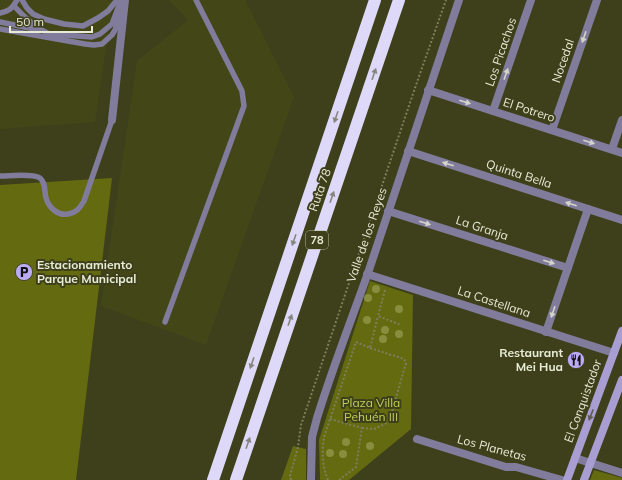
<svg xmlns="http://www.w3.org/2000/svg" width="622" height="480" font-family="Mulish,sans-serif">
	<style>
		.built { fill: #434718 }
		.green { fill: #646a10 }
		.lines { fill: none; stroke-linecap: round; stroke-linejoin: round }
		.path { stroke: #7c7f5f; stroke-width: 2; stroke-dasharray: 2 2; stroke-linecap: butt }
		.service { stroke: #827c9c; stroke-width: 5.5 }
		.minor { stroke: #827c9c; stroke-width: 8 }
		.secondary { stroke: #a99ed2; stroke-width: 8 }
		.motorway { stroke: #dfd9f9; stroke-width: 12 }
		.tree { fill: #878e3d }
		.oneway { fill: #d4d5ca }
		.oneway2 { fill: #86857e }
		.oneway3 { fill: #5d5c51 }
		.labels { text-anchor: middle; stroke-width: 4; stroke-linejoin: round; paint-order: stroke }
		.shield { fill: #3d401a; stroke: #b5b89e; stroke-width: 1 }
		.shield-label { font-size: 11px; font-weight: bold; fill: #e8ebd6 }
		.street-label { font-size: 12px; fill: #e8ebd6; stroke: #3d401a }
		.poi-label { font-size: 12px; font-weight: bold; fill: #e8ebd6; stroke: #3d401a; text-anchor: start }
		.park-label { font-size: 12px; fill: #c3ce5a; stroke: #3d401a }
	</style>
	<rect width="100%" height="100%" fill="#3d401a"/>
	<g class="built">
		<path d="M0,0H113L95,122L0,129Z"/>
		<path d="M169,0H245L294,97L206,345L101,306L137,61L188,20Z"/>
	</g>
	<g class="green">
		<path d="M112,178L76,480H0V185Z"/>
		<path d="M370,281L413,295L411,429L349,480H320L319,440Z"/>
		<path d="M293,446L306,449V480H281Z"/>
		<path d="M594,470L622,478V480H590Z"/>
	</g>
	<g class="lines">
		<g class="path">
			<path d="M385,290L378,316L401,325"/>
			<path d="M330,419L362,428L356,467L339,480"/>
			<path d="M362,428L374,429L389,422L406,363L404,359L370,348"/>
			<path d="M291,480L290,476L298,447L301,425L416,85L446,0"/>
			<path d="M328,480C322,466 322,451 324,437L356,342L370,348L378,316"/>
		</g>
		<g class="service">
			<path d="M22,0L27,8L33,14L44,19L64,24L83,26L98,18L108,11L117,0"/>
			<path d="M14,6C24,17 35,27 49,34L92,37L100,34L112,24L121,0"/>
			<path d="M0,13C9,11 12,9 17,0"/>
			<path d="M0,22L39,30"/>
			<path d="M0,29L85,44L94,45L102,44L112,35L115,30L121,12"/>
			<path d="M0,176C9,176 32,173 40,178C46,183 44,191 46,198C49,208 58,216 68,214C76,213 80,208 84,201L112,120"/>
			<path d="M165,322L244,106L242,91L196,0"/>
		</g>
		<g class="minor">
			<path d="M428,90L622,153"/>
			<path d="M493,111L531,0"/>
			<path d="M112,120L125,0"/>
			<path d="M552,130L597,0"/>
			<path d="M612,149L622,120"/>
			<path d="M408,151L622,220"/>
			<path d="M388,211L568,268"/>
			<path d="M367,274L614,353"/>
			<path d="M546,332L588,209"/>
			<path d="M417,439L506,467H516L562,480"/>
			<path d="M575,458L622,473"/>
			<path d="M311,480L312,437L317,418C332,369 351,321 368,273C398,182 428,91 459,0"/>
		</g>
		<g class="secondary">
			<path d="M567,480L622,331"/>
			<path d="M584,480L622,380"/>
		</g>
		<g class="motorway">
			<path d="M213,480L375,0"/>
			<path d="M236,480L399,0"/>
		</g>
	</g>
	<g class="tree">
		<circle cx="376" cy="289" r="4"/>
		<circle cx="368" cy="298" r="4"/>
		<circle cx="399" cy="309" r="4"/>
		<circle cx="367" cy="320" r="4"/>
		<circle cx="385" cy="330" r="4"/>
		<circle cx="399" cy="334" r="4"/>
		<circle cx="383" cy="339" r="4"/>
		<circle cx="346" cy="442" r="4"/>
		<circle cx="370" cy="446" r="4"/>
		<circle cx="330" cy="453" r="4"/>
		<circle cx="343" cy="454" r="4"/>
	</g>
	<defs><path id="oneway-solid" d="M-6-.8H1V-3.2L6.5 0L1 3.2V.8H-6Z"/></defs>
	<g class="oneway">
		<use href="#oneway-solid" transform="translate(584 37) rotate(109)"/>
		<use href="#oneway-solid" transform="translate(506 74) rotate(-71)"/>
		<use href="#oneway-solid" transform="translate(465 102) rotate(18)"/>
		<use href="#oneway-solid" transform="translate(589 142) rotate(18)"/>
		<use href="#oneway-solid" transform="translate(448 164) rotate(-162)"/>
		<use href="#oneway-solid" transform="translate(571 204) rotate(-162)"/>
		<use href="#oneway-solid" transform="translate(425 223) rotate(18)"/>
		<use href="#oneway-solid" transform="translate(549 262) rotate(18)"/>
		<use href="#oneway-solid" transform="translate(553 312) rotate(109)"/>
	</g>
	<g class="oneway2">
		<use href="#oneway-solid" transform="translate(374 74) rotate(-71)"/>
		<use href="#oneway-solid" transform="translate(336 117) rotate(109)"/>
		<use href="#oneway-solid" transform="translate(332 197) rotate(-71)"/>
		<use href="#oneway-solid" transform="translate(294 240) rotate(109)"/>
		<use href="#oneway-solid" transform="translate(290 320) rotate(-71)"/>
		<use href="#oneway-solid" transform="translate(252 363) rotate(109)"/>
		<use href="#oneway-solid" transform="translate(248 443) rotate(-71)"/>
	</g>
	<use class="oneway3" href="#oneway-solid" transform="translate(591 415) rotate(111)"/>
	<defs>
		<symbol id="parking-disc" viewBox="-11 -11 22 22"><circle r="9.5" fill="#bbaaf6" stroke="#3d401a"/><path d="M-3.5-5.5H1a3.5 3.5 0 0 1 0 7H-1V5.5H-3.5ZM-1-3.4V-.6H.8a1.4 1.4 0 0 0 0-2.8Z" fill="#111"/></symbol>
		<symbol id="restaurant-disc" viewBox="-11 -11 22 22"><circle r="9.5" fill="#bbaaf6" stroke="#3d401a"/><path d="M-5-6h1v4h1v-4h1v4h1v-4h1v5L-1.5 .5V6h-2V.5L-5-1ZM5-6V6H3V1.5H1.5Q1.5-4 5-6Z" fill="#111"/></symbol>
	</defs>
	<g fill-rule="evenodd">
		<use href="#parking-disc" x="14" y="262" width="20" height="20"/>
		<use href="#restaurant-disc" x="566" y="350" width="20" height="20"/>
	</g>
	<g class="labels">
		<rect class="shield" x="306" y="231" width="22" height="18" rx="3"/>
		<g class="shield-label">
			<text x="317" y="244">78</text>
		</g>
		<g class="street-label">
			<text transform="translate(501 52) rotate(-71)" y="4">Los Picachos</text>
			<text transform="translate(563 61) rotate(-71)" y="4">Nocedal</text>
			<text transform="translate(529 110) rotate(18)" y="4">El Potrero</text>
			<text transform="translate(519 174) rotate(18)" y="4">Quinta Bella</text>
			<text transform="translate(320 190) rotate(-71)" y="4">Ruta 78</text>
			<text transform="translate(482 228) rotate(18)" y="4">La Granja</text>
			<text transform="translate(367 235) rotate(-71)" y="4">Valle de los Reyes</text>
			<text transform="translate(494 302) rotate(18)" y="4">La Castellana</text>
			<text transform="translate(583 401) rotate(-70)" y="4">El Conquistador</text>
			<text transform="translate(492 448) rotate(15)" y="4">Los Planetas</text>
		</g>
		<g class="poi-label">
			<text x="37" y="269">Estacionamiento<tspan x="37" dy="14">Parque Municipal</tspan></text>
			<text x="563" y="357" text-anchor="end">Restaurant<tspan x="563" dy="14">Mei Hua</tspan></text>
		</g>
		<g class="park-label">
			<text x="371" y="407">Plaza Villa<tspan x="371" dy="14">Pehuén III</tspan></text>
		</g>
	</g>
	<path d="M10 26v6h82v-6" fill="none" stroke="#e8ebd6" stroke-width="2"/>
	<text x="16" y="26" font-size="12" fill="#e8ebd6" stroke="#3d401a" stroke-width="3" paint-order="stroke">50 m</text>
</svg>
